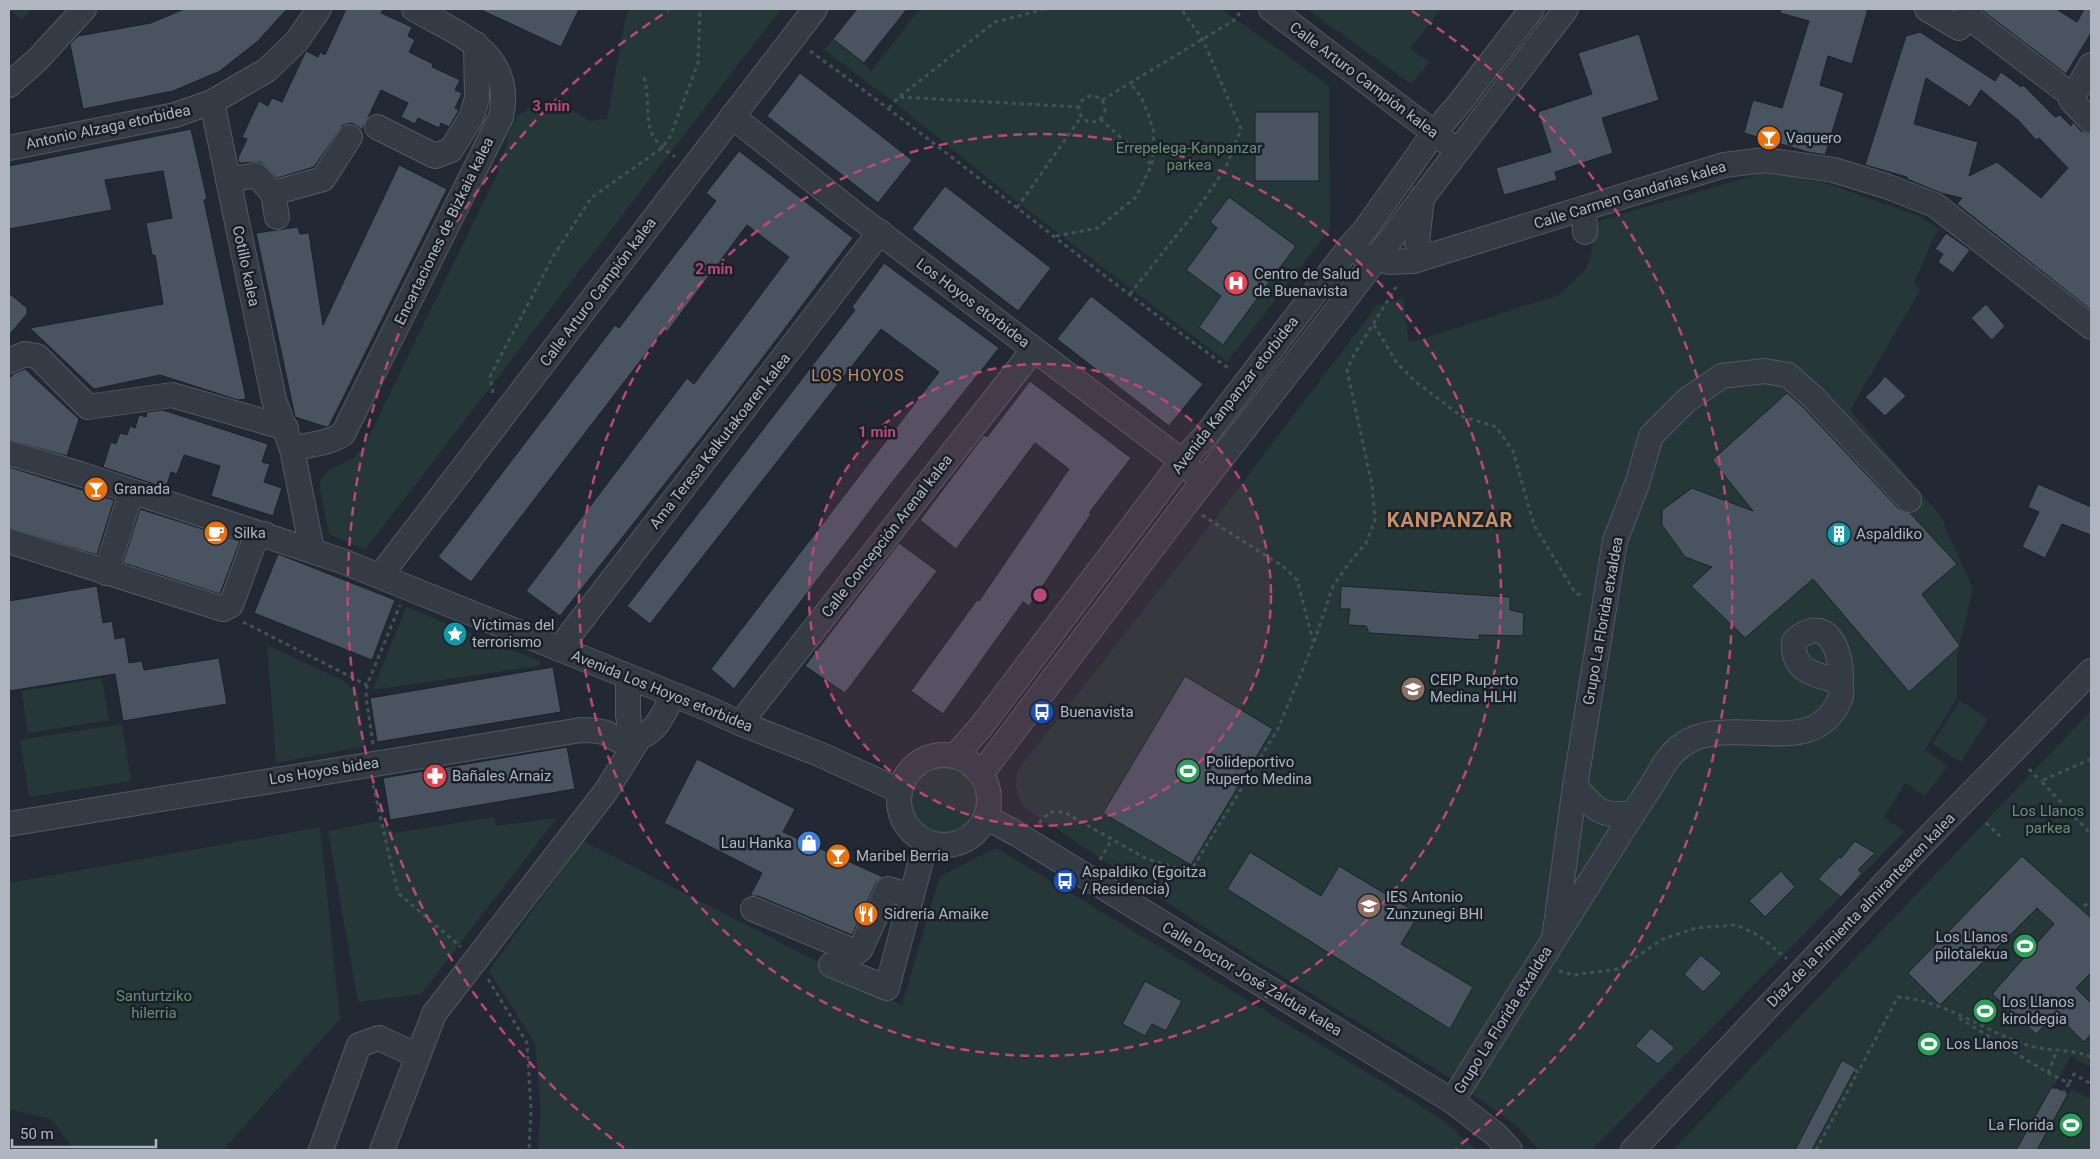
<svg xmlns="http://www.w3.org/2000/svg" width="2100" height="1159" font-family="Roboto,sans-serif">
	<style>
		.green { fill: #263737 }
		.building { fill: #4a5360; stroke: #1c222b; fill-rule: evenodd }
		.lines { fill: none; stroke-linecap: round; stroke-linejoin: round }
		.minor-casing { stroke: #525963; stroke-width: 26 }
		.path { stroke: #435255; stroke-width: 3; stroke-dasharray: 4 4; stroke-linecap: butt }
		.minor { stroke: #353b45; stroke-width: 24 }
		.ring { fill: none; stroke: #bc477a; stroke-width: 2.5; stroke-dasharray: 9 6 }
		.labels { text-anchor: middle; stroke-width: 5; stroke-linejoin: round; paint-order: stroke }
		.street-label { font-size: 15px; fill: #afb6c2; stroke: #1a2029 }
		.poi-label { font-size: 15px; fill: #afb6c2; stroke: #1a2029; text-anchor: start }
		.park-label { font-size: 15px; fill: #698f72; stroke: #1a2029 }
		.neighbourhood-label { font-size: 16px; letter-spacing: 1px; fill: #c78f65; stroke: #1a2029 }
		.district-label { font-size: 20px; font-weight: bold; letter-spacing: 1px; fill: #c78f65; stroke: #1a2029 }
		.centre { fill: #bc477a; stroke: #1a2029; stroke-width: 2.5 }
		.ring-label { font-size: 15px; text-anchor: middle; font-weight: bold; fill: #bc477a; stroke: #1a2029; stroke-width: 5; stroke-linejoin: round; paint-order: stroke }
	</style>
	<rect width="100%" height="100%" fill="#222934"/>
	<g class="green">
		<path d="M9,9H31L22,20Z"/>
		<path d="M629,9H781L365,550L329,534L320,488L321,479L328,471L352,459L363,448L499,171L497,164L508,144L507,137L517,116L531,106L572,110L590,121L607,119L626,15Z"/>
		<path d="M923,9H1222L1329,86L1330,229L1227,362L1020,204L894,102L824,50L833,39L864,63L871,72L913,17Z"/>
		<path d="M1307,9H1442L1410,48L1430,62L1411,84Z"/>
		<path d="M1766,172L1828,184L1921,217L1938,229L1914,282L1920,290L1850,410L1940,515L1973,589L1957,656V698L1925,750L1948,766L1925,796L1905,783L1884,817L1904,832L1592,1150H1539L1518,1127L1455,1081L1239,950L1022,806L1016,788L1017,771L1222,510L1377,305L1403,298L1409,343L1559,295L1587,268L1599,221Z"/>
		<path d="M406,607L540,661V664L537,666L373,690Z"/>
		<path d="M267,645L341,680L358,693L365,746L276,763Z"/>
		<path d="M102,678L109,720L28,733L22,691Z"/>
		<path d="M1960,701L1988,719L1961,762L1932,744Z"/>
		<path d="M2091,711V1067L2071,1056L2017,1150H1673Z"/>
		<path d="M122,724L131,781L29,797L20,740Z"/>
		<circle cx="945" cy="801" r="35"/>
		<path d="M494,817L496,826L557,818L421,994L358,1002L328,831L379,821L395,833Z"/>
		<path d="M320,827L340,1019L223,1150H74L51,1119L9,1109V883Z"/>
		<path d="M583,841L902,1005L933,899L941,876L996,848L1404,1095L1444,1121L1477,1150H538L541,1110L535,1043L489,971Z"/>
		<path d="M2072,1089L2091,1099V1150H2037Z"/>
	</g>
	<g class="building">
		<path d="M184,9H287L258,41L220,71L173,91L83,109L70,44L78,36L151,23Z"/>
		<path d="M346,9H383L381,13L412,27L408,36L415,40L409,52L433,64L432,67L460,80L455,90L462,93L455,108L459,110L449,127L441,123L439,128L418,118L415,124L401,117L408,103L381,90L362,130L358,126L351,123L343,125L314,167L277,178L261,162L239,163L238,158L247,139L242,137L259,101L268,106L272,98L282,102L305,53L306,51L318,57L320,52L325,55Z"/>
		<path d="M479,9H579L561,47Z"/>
		<path d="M857,9H907L864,63L833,39Z"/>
		<path d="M1781,9H1868L1852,64L1828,56L1820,85L1844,93L1825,155L1808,152L1744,133L1753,100L1782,108L1809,21L1780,13Z"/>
		<path d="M1984,9H2056L2077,22L2084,9H2091V33L2066,74L1983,11Z"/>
		<path d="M1920,32L1995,81L2001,72L2021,87L2023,85L2055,117L2060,115L2071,126L2073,122L2081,131L2091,134V310L1957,204L1962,198L1941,193L1907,179V177L1865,165L1906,36ZM1926,78L1970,107L1981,90L2019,121L2036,140L2039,138L2068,168L2041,198L1997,162L1969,176L1978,142L1914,124Z"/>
		<path d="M1639,34L1659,100L1602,118L1613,153L1555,172L1557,180L1504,195L1496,168L1551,152L1538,112L1592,94L1578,53Z"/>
		<path d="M800,73L912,160L878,203L767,116Z"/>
		<rect x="1255" y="112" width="64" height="69"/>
		<path d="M191,129L207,199L204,200L246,399L238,400L160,375L94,389L30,328L163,304L155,255H152L146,223L172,218L163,171L105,180L112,210L9,229V166Z"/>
		<path d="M739,151L853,238L721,413L560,616L526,591L687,378L694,384L789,257L747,225L667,332L664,330L471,582L438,557L615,325L619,328L716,201L706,193Z"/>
		<path d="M399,165L447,189L329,426L326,427L295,417L256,233L298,227L300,234L309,233L323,325Z"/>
		<path d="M945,186L1051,268L1018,311L912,229Z"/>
		<path d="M1229,197L1296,246L1223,345L1199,327L1221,296L1186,270L1217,228L1210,222Z"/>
		<path d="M1946,233L1970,250L1953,273L1938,262L1943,254L1935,249Z"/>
		<path d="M884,263L999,348L882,495L734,689L711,669L939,372L881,329L650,624L627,606L855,310L852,307Z"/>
		<path d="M9,293L27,308V314L9,335Z"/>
		<path d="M1091,296L1203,384L1169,426L1057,339Z"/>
		<path d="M1986,304L2005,326L1992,340L1971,318Z"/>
		<path d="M25,369L79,419L67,456L9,440V379L13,374Z"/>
		<path d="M1885,376L1906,396L1885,416L1865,397L1876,387Z"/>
		<path d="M1030,381L1131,458L1089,513L1091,514L1029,606L1023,602L943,714L911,691L977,600L979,601L1069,469L1035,443L956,549L920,520L984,435L987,437Z"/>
		<path d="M1787,393L1803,407L1899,509L1910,513L1957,564L1922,594L1960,646L1909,692L1813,579L1745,638L1691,586L1712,567L1685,557L1662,525V510L1692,488L1753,511L1712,460Z"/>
		<path d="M163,410L268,444L262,462L270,464L264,482L282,488L273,516L211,496L220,466L184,455L177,474L171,472L166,488L103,467L111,442L116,444L120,433L127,435L130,426L135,428L139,415L146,417L147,412Z"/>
		<path d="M9,467L114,500L97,555L9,528Z"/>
		<path d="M2038,484L2091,507V535L2062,524L2045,558L2022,547L2039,512L2028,507Z"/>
		<path d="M140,509L240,541L220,594L123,563Z"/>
		<path d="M899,543L937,571L845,693L805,666Z"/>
		<path d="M278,554L395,600L372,660L254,613Z"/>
		<path d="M97,586L103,623L112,621L115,639L125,637L129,663L142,661L144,670L219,658L227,704L123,721L115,674L9,691V601Z"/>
		<path d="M1341,586L1510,597V610L1524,613L1523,636L1479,635L1480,640L1369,633L1366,626L1348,625L1350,609H1340Z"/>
		<path d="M553,667L561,712L377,742L370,698Z"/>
		<path d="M1185,676L1273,729L1191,865L1103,813Z"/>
		<path d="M567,747L575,789L390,820L383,778Z"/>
		<path d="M697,759L795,809L783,832L883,877L876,883L852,935L758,896H750L762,873L664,823Z"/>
		<path d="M1855,841L1875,853L1858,870L1862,873L1841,897L1818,879L1839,857L1841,858Z"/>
		<path d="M1250,852L1321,896L1339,866L1419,914L1401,944L1473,987L1450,1029L1227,889Z"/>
		<path d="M2022,856L2091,918V973L2076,988L2091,1003V1034L2084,1042L2056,1014L2036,1034L1992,994L2054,924L2037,908L1940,1005L1908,973Z"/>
		<path d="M1781,871L1795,887L1765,917L1749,901Z"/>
		<path d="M1701,955L1722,973L1703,992L1684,974Z"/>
		<path d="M1145,981L1182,1001L1166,1031L1152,1024L1145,1036L1122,1024Z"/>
		<path d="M1651,1028L1675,1048L1658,1064L1635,1046Z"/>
		<path d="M1842,1060L1856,1068L1812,1150H1795Z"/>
		<path d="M2051,1088H2057L2068,1094L2037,1150H2016Z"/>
	</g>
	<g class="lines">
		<defs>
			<g id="minor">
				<path d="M1271,9L1446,142"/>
				<path d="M1927,9L1959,28L1970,9"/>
				<path d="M1975,22L2063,89"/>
				<path d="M2091,65L2071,100L2091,121"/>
				<path d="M9,85L38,59L84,9"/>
				<path d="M212,102L274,400L292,449L312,550"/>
				<path d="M732,116L851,211L1182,461L1193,472"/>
				<path d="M377,127L435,156L451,150L472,116L477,98L476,44"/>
				<path d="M9,148L175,115L212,102L267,70L297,41L319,9"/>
				<path d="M228,180L256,175L273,193L323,179L350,137"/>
				<path d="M273,193L277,217"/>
				<path d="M1422,197L1417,243L1424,256"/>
				<path d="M1584,208L1585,232"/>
				<path d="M1362,255L1389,262L1413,261L1724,165L1765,160L1834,170L1886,186L1935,205L2091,327"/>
				<path d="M9,361L25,354L37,356L88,407L172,395L286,428"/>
				<path d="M292,449C310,444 328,444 343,434L501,117C515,53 460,35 414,9"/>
				<path d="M9,453L80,474L342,561L709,709L742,724L819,754L900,791"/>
				<path d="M9,541L223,609L231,605L254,542L265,534"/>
				<path d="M106,573L131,492"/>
				<path d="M380,576L815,9"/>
				<path d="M559,649L880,232"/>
				<path d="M628,677V715L631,736C653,742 665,711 673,695"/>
				<path d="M742,724L749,712L1034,349"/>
				<circle cx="944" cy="800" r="45"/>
				<path d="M955,756L980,728L1182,461L1206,435L1352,244L1364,231L1434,133L1459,104L1532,9"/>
				<path d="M981,774L1181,510L1333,315L1566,9"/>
				<path d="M1575,786C1595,809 1600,818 1633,813"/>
				<path d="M986,817L1017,834L1452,1101L1495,1134L1510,1150"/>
				<path d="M9,824L581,730C590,730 598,730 606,733C620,740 620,745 637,741"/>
				<path d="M753,909L856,952L860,950L888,889L912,896"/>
				<path d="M1554,939L1575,786L1615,541L1638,481L1651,436L1687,400L1722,376L1764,371L1788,375L1813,397L1909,500"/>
				<path d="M831,965L887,988L926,842"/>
				<path d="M1452,1101C1500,1024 1549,948 1597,871C1615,842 1633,813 1652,785C1658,775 1664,762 1673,753C1720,703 1811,768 1840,699C1843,693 1840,687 1841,681C1842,651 1827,611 1794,641C1791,673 1817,674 1840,682"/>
				<path d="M321,1150L359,1045L379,1038L418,1056"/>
				<path d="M382,1150L434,1014L606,791L639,738"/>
				<path d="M1633,1150L1922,844L2091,671"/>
			</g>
		</defs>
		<use href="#minor" class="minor-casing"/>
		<g class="path">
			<path d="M810,51C953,154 1088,267 1231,370"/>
			<path d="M644,77C654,116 636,131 675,157"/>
			<circle cx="1092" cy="109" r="13"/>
			<path d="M900,97L1079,107"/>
			<path d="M1102,100L1236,19L1240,12"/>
			<path d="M889,108L899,97L995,22L1045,9"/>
			<path d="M1100,119L1151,164"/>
			<path d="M1017,208L1081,117"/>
			<path d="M1056,236L1098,228L1136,197L1152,164L1154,147L1153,129L1148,113L1141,97L1130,83"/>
			<path d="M1130,294L1199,207L1226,167L1241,129L1203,40L1181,9"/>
			<path d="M1374,325L1397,363L1416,382L1461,416L1496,427L1513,451L1534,525L1576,594L1584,595"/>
			<path d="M493,393L490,377L498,361L554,255L591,198L662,148L670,137L698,63L700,9"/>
			<path d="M1202,515L1284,567L1297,580L1313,641"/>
			<path d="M243,622L367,685"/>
			<path d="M373,744L366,697L367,685L400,605"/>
			<path d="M2091,759L2041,781L2091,834"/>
			<path d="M2029,769L2041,781"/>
			<path d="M373,785L398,893L461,947"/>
			<path d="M1039,823L1050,812H1064L1147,859L1190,872L1278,729L1314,642L1333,586L1350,562L1366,543L1375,520L1372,485L1347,370L1355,353L1396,287"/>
			<path d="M1986,823L2000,836"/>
			<path d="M1100,860L1112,839"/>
			<path d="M2084,906L2091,901"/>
			<path d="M1559,971L1574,975L1618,969L1663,939L1696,928L1736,925L1758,935L1787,959"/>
			<path d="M488,979L527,1043L531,1109L529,1150"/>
			<path d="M1959,1018L2048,1073L2069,1083L2074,1074L2091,1084"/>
			<path d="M1855,1070L1858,1072L1898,997C1944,1000 1984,1031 2027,1045C2047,1052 2071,1048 2091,1057"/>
			<path d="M2048,1073L2057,1050"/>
			<path d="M1816,1150L1858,1072"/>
			<path d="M2032,1150L2069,1083"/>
		</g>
		<use href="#minor" class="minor"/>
	</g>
	<circle cx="1040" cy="595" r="231" fill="#bc477a" fill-opacity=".12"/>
	<g class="ring">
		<circle cx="1040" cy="595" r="231"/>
		<circle cx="1040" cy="595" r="461"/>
		<path d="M624 1148A692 692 0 0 1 668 11M1412 11A692 692 0 0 1 1456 1148"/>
	</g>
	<defs>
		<symbol id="bar-disc" viewBox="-11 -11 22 22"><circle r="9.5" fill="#e8710a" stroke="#1a2029"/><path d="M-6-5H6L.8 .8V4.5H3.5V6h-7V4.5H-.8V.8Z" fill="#fff"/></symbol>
		<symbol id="hospital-disc" viewBox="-11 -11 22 22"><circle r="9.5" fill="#e0444e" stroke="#1a2029"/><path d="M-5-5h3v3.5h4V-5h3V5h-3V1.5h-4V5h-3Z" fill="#fff"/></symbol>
		<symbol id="cafe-disc" viewBox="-11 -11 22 22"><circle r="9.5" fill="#e8710a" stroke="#1a2029"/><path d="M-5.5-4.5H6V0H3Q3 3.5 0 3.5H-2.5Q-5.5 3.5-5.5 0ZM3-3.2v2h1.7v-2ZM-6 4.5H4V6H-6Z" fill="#fff"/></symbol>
		<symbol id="building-disc" viewBox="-11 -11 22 22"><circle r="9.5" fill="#0f9aa8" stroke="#1a2029"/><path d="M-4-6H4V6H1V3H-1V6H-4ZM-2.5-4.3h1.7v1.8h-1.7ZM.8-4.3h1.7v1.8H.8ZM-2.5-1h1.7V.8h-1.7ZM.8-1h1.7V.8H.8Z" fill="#fff"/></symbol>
		<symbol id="sight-disc" viewBox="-11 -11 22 22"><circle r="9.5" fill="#0f9aa8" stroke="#1a2029"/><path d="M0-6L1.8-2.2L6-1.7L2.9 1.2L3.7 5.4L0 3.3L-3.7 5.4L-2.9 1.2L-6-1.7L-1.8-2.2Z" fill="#fff"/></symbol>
		<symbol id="school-disc" viewBox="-11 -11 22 22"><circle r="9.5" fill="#8d6e63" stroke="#1a2029"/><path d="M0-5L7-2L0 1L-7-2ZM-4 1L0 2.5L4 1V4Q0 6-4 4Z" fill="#fff"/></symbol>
		<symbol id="bus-disc" viewBox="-11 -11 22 22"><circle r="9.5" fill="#1a4fb4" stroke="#1a2029"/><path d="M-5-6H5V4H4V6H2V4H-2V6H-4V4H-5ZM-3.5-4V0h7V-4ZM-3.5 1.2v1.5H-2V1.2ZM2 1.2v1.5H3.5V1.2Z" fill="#fff"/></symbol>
		<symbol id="stadium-disc" viewBox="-11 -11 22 22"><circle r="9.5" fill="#2e9e5b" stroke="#1a2029"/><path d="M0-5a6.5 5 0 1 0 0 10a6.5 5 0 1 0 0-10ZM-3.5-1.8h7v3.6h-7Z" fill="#fff"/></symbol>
		<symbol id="pharmacy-disc" viewBox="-11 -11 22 22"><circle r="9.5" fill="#e0444e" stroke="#1a2029"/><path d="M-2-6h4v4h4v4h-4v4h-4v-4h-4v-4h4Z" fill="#fff"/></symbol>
		<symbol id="shop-disc" viewBox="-11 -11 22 22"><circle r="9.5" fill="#3f7fe0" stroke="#1a2029"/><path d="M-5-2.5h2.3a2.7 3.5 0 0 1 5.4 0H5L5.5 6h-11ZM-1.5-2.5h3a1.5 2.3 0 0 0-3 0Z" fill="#fff"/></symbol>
		<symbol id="restaurant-disc" viewBox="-11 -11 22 22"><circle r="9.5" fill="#e8710a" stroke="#1a2029"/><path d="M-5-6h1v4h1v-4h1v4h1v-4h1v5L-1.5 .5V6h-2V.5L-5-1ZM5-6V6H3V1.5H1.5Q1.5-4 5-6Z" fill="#fff"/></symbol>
	</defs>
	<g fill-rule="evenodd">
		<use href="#bar-disc" x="1755" y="124" width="28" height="28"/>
		<use href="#hospital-disc" x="1222" y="269" width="28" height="28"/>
		<use href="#bar-disc" x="82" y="475" width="28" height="28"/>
		<use href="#cafe-disc" x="202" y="519" width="28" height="28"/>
		<use href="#building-disc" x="1825" y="520" width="28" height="28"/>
		<use href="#sight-disc" x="441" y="620" width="28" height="28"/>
		<use href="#school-disc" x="1399" y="675" width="28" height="28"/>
		<use href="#bus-disc" x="1028" y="698" width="28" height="28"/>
		<use href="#stadium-disc" x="1174" y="757" width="28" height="28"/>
		<use href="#pharmacy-disc" x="421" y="762" width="28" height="28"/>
		<use href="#shop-disc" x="795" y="829" width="28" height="28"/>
		<use href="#bar-disc" x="824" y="842" width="28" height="28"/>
		<use href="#bus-disc" x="1051" y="867" width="28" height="28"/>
		<use href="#school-disc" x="1355" y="892" width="28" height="28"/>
		<use href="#restaurant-disc" x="852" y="900" width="28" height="28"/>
		<use href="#stadium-disc" x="2011" y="932" width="28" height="28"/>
		<use href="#stadium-disc" x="1971" y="997" width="28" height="28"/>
		<use href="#stadium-disc" x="1915" y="1030" width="28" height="28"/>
		<use href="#stadium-disc" x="2057" y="1111" width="28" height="28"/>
	</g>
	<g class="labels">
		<g class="street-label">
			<text transform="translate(1364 80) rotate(37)" y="5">Calle Arturo Campión kalea</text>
			<text transform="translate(108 127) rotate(-12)" y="5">Antonio Alzaga etorbidea</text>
			<text transform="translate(1630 195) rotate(-17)" y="5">Calle Carmen Gandarias kalea</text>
			<text transform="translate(444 231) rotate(-64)" y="5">Encartaciones de Bizkaia kalea</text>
			<text transform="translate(246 266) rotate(78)" y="5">Cotillo kalea</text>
			<text transform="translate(598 292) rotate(-53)" y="5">Calle Arturo Campión kalea</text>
			<text transform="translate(973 303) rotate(37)" y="5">Los Hoyos etorbidea</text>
			<text transform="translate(1235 395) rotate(-52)" y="5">Avenida Kanpanzar etorbidea</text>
			<text transform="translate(720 441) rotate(-52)" y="5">Ama Teresa Kalkutakoaren kalea</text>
			<text transform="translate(887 536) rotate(-52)" y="5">Calle Concepción Arenal kalea</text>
			<text transform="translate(1603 621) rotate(-80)" y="5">Grupo La Florida etxaldea</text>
			<text transform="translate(662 691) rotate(22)" y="5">Avenida Los Hoyos etorbidea</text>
			<text transform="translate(324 771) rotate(-9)" y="5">Los Hoyos bidea</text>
			<text transform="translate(1861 910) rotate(-46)" y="5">Díaz de la Pimienta almirantearen kalea</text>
			<text transform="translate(1252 979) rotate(31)" y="5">Calle Doctor José Zaldua kalea</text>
			<text transform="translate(1503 1020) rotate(-58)" y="5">Grupo La Florida etxaldea</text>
		</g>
		<g class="poi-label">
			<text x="1786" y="143">Vaquero</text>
			<text x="1254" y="279">Centro de Salud<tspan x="1254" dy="17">de Buenavista</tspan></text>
			<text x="114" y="494">Granada</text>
			<text x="234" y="538">Silka</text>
			<text x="1856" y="539">Aspaldiko</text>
			<text x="472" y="630">Víctimas del<tspan x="472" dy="17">terrorismo</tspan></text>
			<text x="1430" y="685">CEIP Ruperto<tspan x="1430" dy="17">Medina HLHI</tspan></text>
			<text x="1060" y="717">Buenavista</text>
			<text x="1206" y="767">Polideportivo<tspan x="1206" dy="17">Ruperto Medina</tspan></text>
			<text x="452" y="781">Bañales Arnaiz</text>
			<text x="792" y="848" text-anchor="end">Lau Hanka</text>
			<text x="856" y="861">Maribel Berria</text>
			<text x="1082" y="877">Aspaldiko (Egoitza<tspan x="1082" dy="17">/ Residencia)</tspan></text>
			<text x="1386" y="902">IES Antonio<tspan x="1386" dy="17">Zunzunegi BHI</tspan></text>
			<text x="884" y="919">Sidrería Amaike</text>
			<text x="2008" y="942" text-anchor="end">Los Llanos<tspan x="2008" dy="17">pilotalekua</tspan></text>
			<text x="2002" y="1007">Los Llanos<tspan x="2002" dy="17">kiroldegia</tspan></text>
			<text x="1946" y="1049">Los Llanos</text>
			<text x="2054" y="1130" text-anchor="end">La Florida</text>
		</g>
		<g class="park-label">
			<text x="1189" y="153">Errepelega-Kanpanzar<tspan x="1189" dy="17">parkea</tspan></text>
			<text x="2048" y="816">Los Llanos<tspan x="2048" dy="17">parkea</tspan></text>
			<text x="154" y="1001">Santurtziko<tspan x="154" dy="17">hilerria</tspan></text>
		</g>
		<g class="neighbourhood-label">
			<text x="858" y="381">LOS HOYOS</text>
		</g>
		<g class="district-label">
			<text x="1450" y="527">KANPANZAR</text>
		</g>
	</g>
	<circle cx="1040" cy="595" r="8" class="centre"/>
	<g class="ring-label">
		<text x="551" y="111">3 min</text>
		<text x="714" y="274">2 min</text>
		<text x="877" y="437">1 min</text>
	</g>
	<rect width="2100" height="1159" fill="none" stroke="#afb6c2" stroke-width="20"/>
	<path d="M12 1139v8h144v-8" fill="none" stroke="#afb6c2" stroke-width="2.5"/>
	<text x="20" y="1139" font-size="15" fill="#afb6c2" stroke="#1a2029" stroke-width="4" paint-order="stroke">50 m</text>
</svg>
